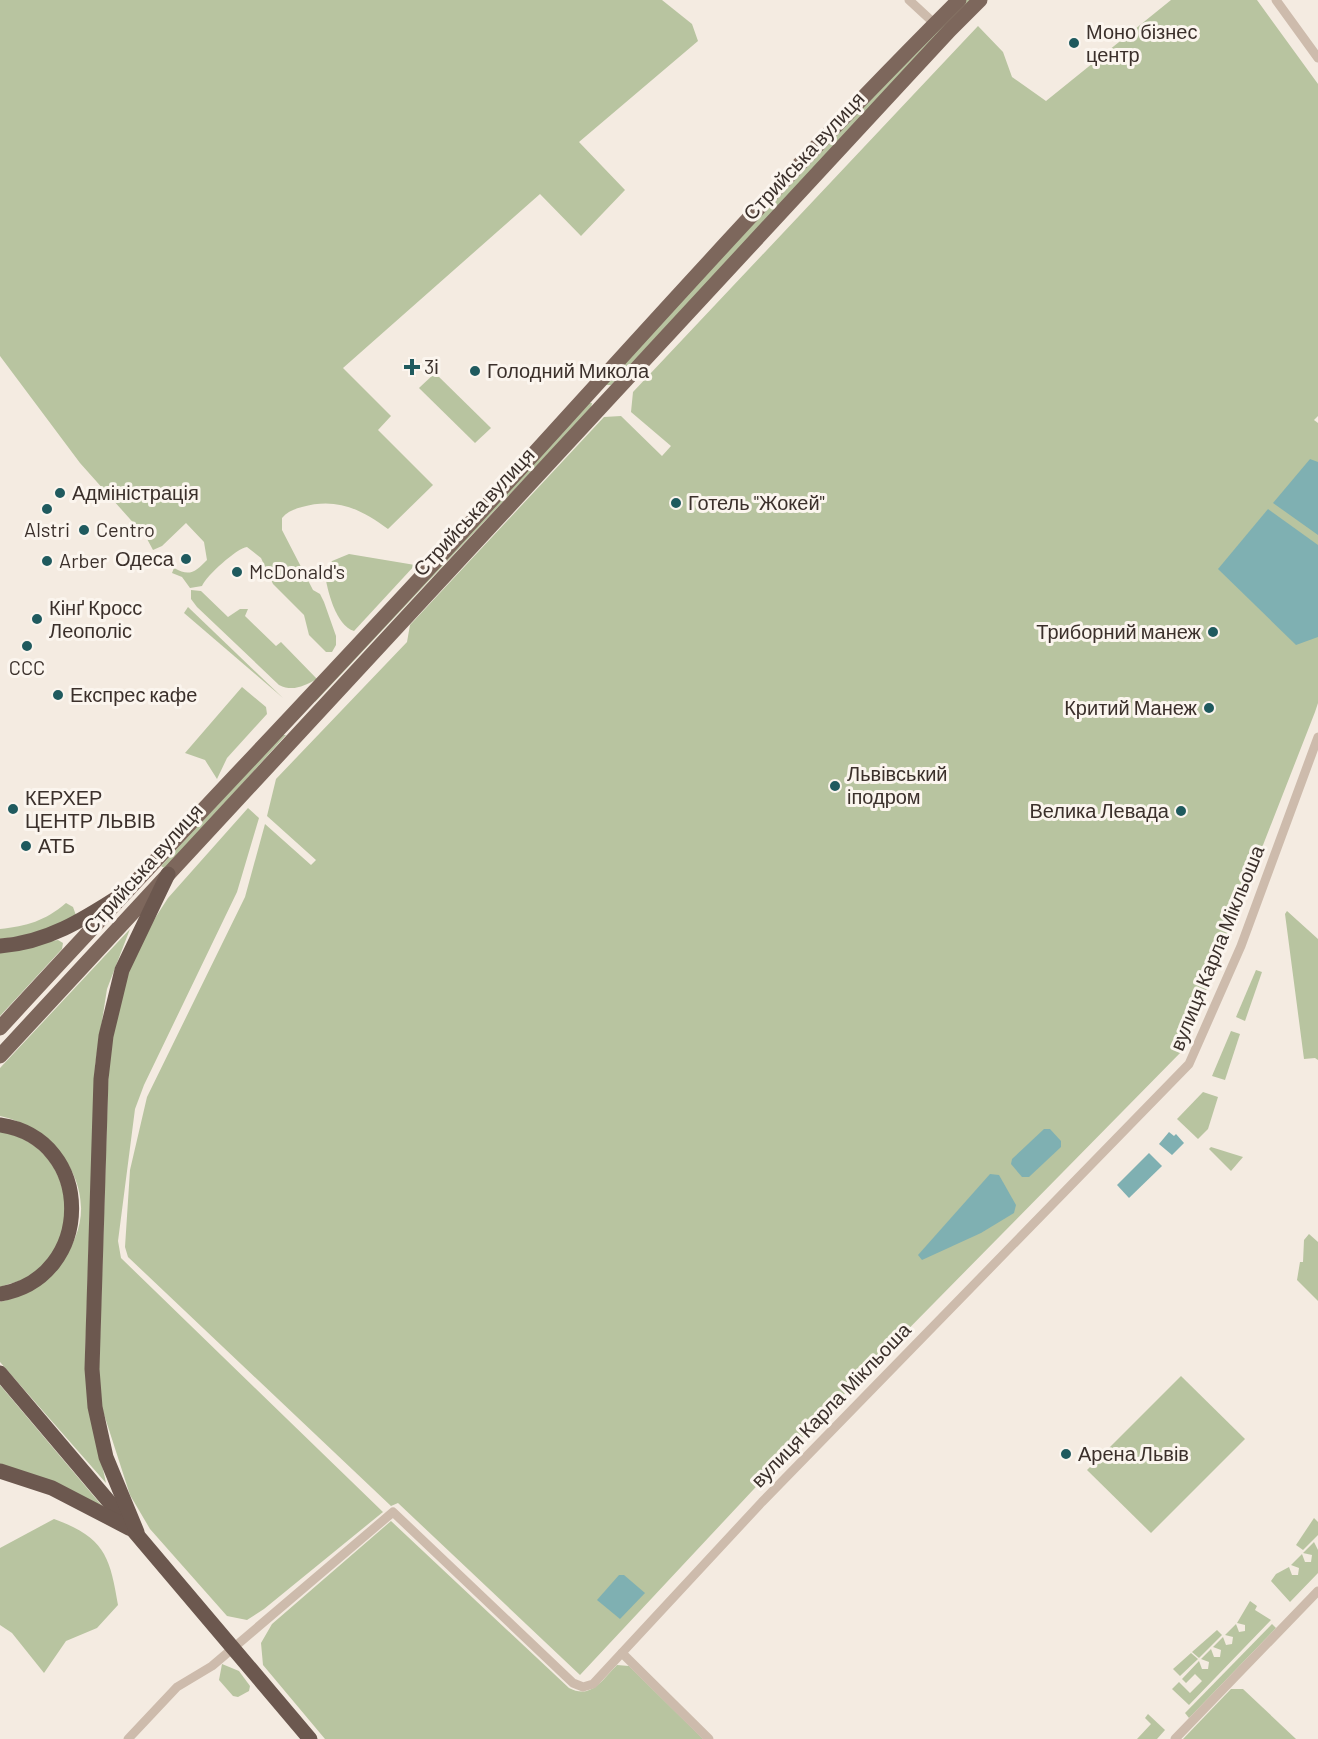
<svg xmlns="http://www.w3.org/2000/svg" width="1318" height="1739" font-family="Barlow,sans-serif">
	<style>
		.green { fill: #b8c4a0 }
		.water { fill: #7fb0b2 }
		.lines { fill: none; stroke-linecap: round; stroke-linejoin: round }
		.minor { stroke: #cdbbac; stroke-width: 9 }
		.primary { stroke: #7d675c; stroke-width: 15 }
		.trunk { stroke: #6c584f; stroke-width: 15 }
		.poi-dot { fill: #1f5a5e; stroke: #fbf5ee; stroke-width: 2 }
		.labels { text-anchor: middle; stroke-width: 6; stroke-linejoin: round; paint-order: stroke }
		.poi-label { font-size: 20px; fill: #3b302b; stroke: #fbf5ee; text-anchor: start }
		.street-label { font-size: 20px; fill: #3b302b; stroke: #fbf5ee }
	</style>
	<rect width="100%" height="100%" fill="#f4ebe1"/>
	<g class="green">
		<path d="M0,0H662L692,24L698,41L579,142L625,190L581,236L540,194L343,368L391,416L378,430L433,485L388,529C361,509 336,497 302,507C294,509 287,512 282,518V530L313,590L320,594L324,602L336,636V645L332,652H326L309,635L304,615L273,584L261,558L247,547C237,548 206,576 202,586L190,588L182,577L172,573L174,568C190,577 195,572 207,560L204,542L186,523L162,546L153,550L146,537L80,463L0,356Z"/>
		<path d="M965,0H973L611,385H606V380Z"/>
		<path d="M1171,0H1257L1318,84V416L1314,420L1318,423V703L1315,712L1183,1050L811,1428L580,1675L398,1503L391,1506L128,1257L125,1247L130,1170L147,1097L245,897L265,824L311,865L316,860L267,816L276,779L407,642L410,625L604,417L621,416L662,456L671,446L631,412L633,392L978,26L1003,52L1012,77L1046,101Z"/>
		<path d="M435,373L491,428L475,443L419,388Z"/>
		<path d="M589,403H592L591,408L315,702L316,697Z"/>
		<path d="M349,554L415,565L354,631C336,626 327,590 325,574L332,561Z"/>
		<path d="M191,590L201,591L228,617L240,609H248L245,616L276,646L281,642L317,679C304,686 293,692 279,685L197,607L191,599Z"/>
		<path d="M188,607L283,698L184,613Z"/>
		<path d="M242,687L266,707L267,714L227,758L217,779L205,760L185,753Z"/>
		<path d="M282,735H286L166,869L161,866Z"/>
		<path d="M248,808L259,818L237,892L144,1085L135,1109L118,1241L121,1258L383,1512L264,1609L247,1620L227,1616L150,1529L130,1495L101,1405L99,1368L109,1058L116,1007L139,943L168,898Z"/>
		<path d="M66,903L73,907L77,918L45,933L0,939V929C27,926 45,921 66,903Z"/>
		<path d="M1287,911L1318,939V1060L1315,1058L1304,1059L1285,914Z"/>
		<path d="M130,929L107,989L95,1066L85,1360L89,1406L106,1483L0,1362V1302C20,1297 32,1288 47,1273C58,1262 69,1253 75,1238C98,1183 52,1127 0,1116V1068Z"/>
		<path d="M58,940L63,943L62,949L0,1016V950Z"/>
		<path d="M1256,970L1262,972L1245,1021L1236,1017Z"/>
		<path d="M1231,1031L1240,1034L1225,1080L1212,1076Z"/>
		<path d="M1203,1092L1218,1097L1208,1129L1198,1139L1177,1119Z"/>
		<path d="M0,1131C10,1134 22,1137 30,1143C75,1172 77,1241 34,1273C26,1280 11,1283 0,1287Z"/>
		<path d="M1211,1147L1243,1157L1231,1171L1209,1149Z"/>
		<path d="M1309,1234L1318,1242V1301L1297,1280L1300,1262H1303L1304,1240Z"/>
		<path d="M1181,1376L1245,1439L1151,1533L1087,1470Z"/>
		<path d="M0,1385L103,1507L0,1465Z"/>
		<path d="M1314,1518L1318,1522V1535L1303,1550L1296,1545Z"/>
		<path d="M54,1519C104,1537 110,1556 118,1605L97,1628L66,1641L44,1673L12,1633L0,1625V1548Z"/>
		<path d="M391,1521L569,1688C591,1700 603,1679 617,1665L629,1666L703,1739H325L263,1665L261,1643L272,1624Z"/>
		<path d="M1314,1542L1318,1550V1573L1290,1602L1271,1581L1276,1574L1289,1567L1292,1575H1298L1299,1568L1291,1565L1302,1554L1305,1562H1311L1312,1555L1303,1553Z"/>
		<path d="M1250,1601L1257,1606L1255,1610L1271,1620L1189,1705L1172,1689L1179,1682L1190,1693L1202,1681L1195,1674L1186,1683L1182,1679L1199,1661L1202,1669H1208L1209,1662L1201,1659L1211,1649L1214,1657H1220L1221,1650L1213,1647L1223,1637L1226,1645L1232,1644L1233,1637L1225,1635L1236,1624L1239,1632L1245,1631V1625L1237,1623Z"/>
		<path d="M1272,1624L1276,1628L1189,1718L1185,1713Z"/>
		<path d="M1217,1630L1222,1635L1199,1658L1192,1652Z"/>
		<path d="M1191,1653L1198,1659L1180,1676L1173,1669Z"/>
		<path d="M222,1664L239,1671L250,1686L249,1691L238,1697L233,1696L219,1680Z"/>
		<path d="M1231,1689H1243L1296,1739H1183Z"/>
		<path d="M1148,1714L1165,1730L1157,1739H1137L1151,1724L1145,1718Z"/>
	</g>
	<g class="water">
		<path d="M1310,459L1318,462V535L1273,503Z"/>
		<path d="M1268,509L1318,545V637L1296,645L1218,569Z"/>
		<path d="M1044,1129H1050L1061,1141V1147L1029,1177H1022L1011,1164L1012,1159Z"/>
		<path d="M1169,1132L1174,1136L1176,1134L1184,1143L1172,1155L1159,1144Z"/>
		<path d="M1149,1153L1162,1166L1129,1198L1117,1185Z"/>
		<path d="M990,1174L999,1175L1016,1205L1014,1213L981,1233L922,1260L918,1255Z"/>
		<path d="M619,1575H624L645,1593L620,1619L597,1600Z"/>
	</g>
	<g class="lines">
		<g class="minor">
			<path d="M909,0L935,24"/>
			<path d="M1276,0L1318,58"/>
			<path d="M622,1653L709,1739"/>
			<path d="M128,1739L177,1687L212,1666L393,1512L573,1683L583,1687L593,1684L762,1502L1189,1064L1241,946L1318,737"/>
			<path d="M1175,1739L1318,1591"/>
		</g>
		<g class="primary">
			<path d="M0,1028C143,872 290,719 434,563C607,375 777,181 959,0"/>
			<path d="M0,1056L950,30L980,0"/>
		</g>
		<g class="trunk">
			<path d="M0,946C47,943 84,919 123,894"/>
			<path d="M0,1125C96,1139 95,1278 0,1294"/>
			<path d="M0,1373L310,1739"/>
			<path d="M0,1471L52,1488L129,1528"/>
			<path d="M137,1532L106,1457L95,1407L92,1369L101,1079L106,1036L122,970L168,874"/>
		</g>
	</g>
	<g class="poi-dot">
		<circle cx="1074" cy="43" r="6"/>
		<path d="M409 358h6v6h6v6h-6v6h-6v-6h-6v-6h6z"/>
		<circle cx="475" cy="371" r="6"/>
		<circle cx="60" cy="493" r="6"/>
		<circle cx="676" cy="503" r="6"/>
		<circle cx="47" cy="509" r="6"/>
		<circle cx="84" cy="530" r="6"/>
		<circle cx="186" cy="559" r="6"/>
		<circle cx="47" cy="561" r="6"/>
		<circle cx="237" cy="572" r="6"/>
		<circle cx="37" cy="619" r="6"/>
		<circle cx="1213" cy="632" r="6"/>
		<circle cx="27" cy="646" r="6"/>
		<circle cx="58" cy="695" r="6"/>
		<circle cx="1209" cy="708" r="6"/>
		<circle cx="835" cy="786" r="6"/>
		<circle cx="13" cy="809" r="6"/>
		<circle cx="1181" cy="811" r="6"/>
		<circle cx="26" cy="846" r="6"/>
		<circle cx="1066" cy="1454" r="6"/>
	</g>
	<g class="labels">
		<g class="poi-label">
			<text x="1086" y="39">Моно бізнес<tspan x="1086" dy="23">центр</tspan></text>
			<text x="424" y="374">3і</text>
			<text x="487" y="378">Голодний Микола</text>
			<text x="72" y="500">Адміністрація</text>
			<text x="688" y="510">Готель "Жокей"</text>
			<text x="47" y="537" text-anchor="middle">Alstri</text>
			<text x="96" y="537">Centro</text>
			<text x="174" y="566" text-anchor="end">Одеса</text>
			<text x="59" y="568">Arber</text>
			<text x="249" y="579">McDonald's</text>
			<text x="49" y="615">Кінґ Кросс<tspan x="49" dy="23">Леополіс</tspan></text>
			<text x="1201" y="639" text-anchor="end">Триборний манеж</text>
			<text x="27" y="675" text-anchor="middle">CCC</text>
			<text x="70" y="702">Експрес кафе</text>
			<text x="1197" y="715" text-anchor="end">Критий Манеж</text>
			<text x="847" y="781">Львівський<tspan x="847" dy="23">іподром</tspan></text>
			<text x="25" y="805">КЕРХЕР<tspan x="25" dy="23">ЦЕНТР ЛЬВІВ</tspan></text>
			<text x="1169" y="818" text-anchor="end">Велика Левада</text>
			<text x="38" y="853">АТБ</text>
			<text x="1078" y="1461">Арена Львів</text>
		</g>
		<g class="street-label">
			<text transform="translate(804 156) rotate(-47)" y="7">Стрийська вулиця</text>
			<text transform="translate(474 512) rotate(-47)" y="7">Стрийська вулиця</text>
			<text transform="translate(143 869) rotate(-48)" y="7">Стрийська вулиця</text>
			<text transform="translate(1217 948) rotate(-68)" y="7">вулиця Карла Мікльоша</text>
			<text transform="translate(831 1405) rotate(-46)" y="7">вулиця Карла Мікльоша</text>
		</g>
	</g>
</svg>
